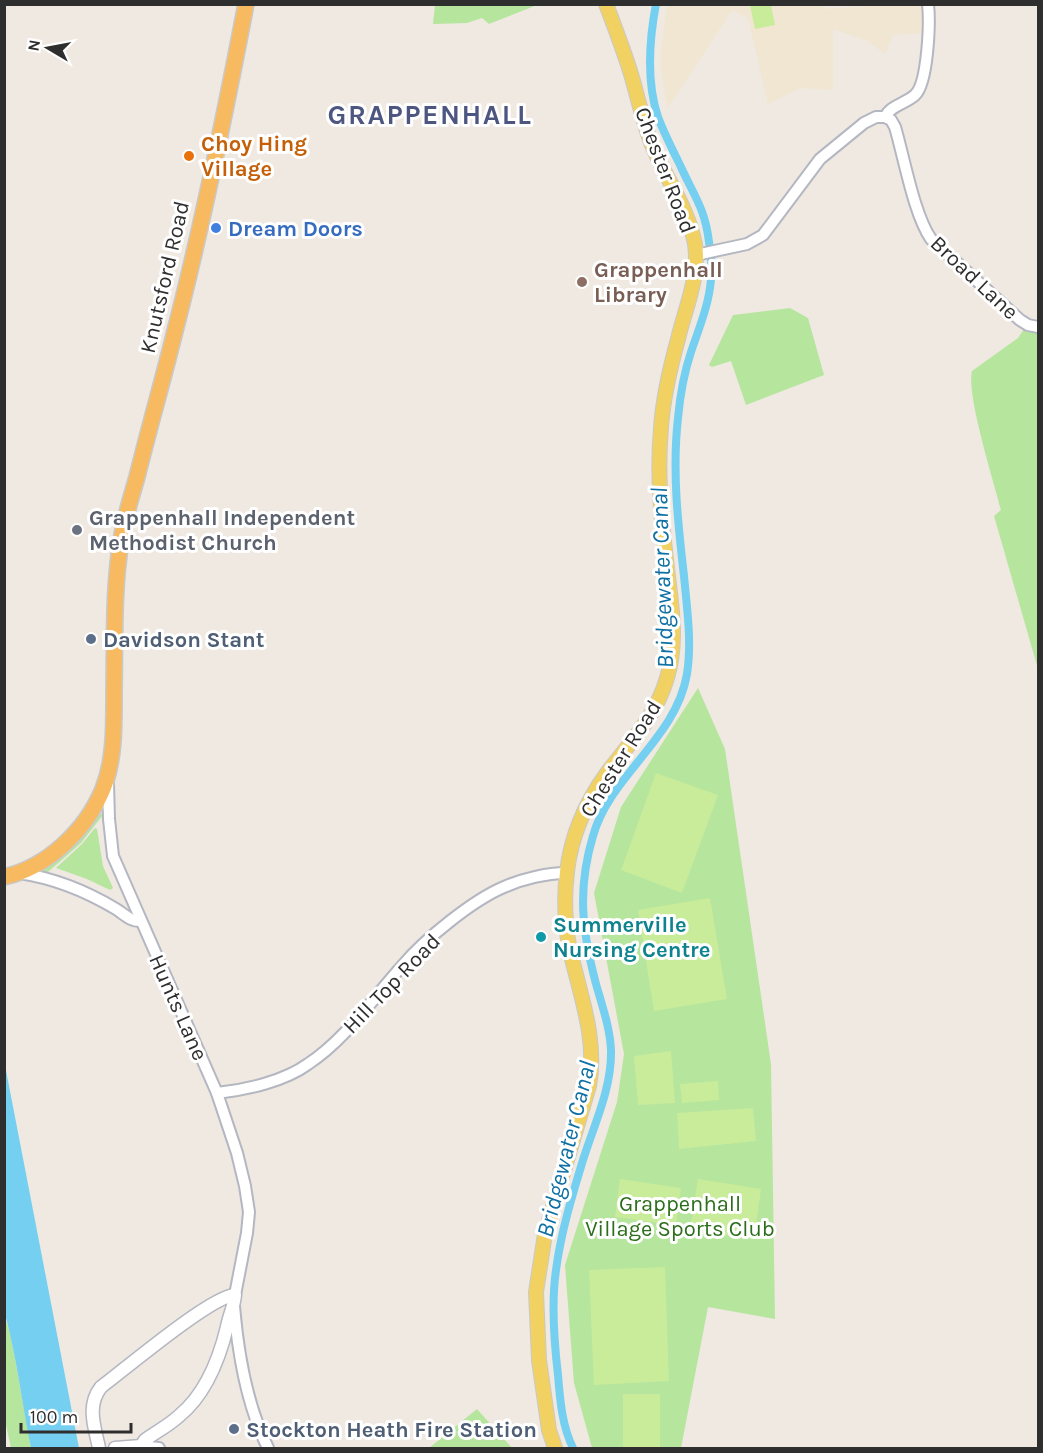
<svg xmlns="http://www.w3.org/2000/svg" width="1043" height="1453" font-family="Karla,sans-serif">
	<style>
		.education { fill: #f0e6d1 }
		.green { fill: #b6e59e }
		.pitch { fill: #c9ec9a }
		.water { fill: #75cff0 }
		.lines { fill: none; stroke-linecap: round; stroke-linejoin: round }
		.canal { stroke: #75cff0; stroke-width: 8 }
		.tertiary-casing { stroke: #b4b7c1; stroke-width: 14 }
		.secondary-casing { stroke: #b4b7c1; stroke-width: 15 }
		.primary-casing { stroke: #c9c9c9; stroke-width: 16 }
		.trunk-casing { stroke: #c9c9c9; stroke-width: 18 }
		.tertiary { stroke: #fff; stroke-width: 10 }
		.secondary { stroke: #fff; stroke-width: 12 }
		.primary { stroke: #f2d163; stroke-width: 14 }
		.trunk { stroke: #f8ba60; stroke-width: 15 }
		.food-dot { fill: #e8710a; stroke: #fff; stroke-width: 2 }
		.shop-dot { fill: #3f7fe0; stroke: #fff; stroke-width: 2 }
		.education-dot { fill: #8d6e63; stroke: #fff; stroke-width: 2 }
		.worship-dot { fill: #6b7280; stroke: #fff; stroke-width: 2 }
		.service-dot { fill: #5c6f8a; stroke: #fff; stroke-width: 2 }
		.culture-dot { fill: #0f9aa8; stroke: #fff; stroke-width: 2 }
		.labels { text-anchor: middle; stroke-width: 6; stroke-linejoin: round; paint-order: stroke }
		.food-label { font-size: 22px; font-weight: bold; fill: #c56008; stroke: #fff; text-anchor: start }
		.street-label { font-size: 22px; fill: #2e2e2e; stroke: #fff }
		.shop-label { font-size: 22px; font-weight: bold; fill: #366cbe; stroke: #fff; text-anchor: start }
		.education-label { font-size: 22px; font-weight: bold; fill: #785e54; stroke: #fff; text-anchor: start }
		.worship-label { font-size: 22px; font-weight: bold; fill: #5b616d; stroke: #fff; text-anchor: start }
		.service-label { font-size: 22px; font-weight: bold; fill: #4e5e75; stroke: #fff; text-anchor: start }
		.culture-label { font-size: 22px; font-weight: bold; fill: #0d838f; stroke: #fff; text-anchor: start }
		.park-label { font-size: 22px; fill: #2c6e1b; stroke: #fff }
		.water-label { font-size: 24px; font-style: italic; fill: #0d6fa3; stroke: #fff }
		.district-label { font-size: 28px; font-weight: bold; letter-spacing: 1.5px; fill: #4d5680; stroke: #fff }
	</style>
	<rect width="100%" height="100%" fill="#efe9e1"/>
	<path class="education" d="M824,4L826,9L876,5H924L926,33L893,35L885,54L866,40L833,29V90L800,88L768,104L748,18L732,10L668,108L661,73V49L667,5Z"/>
	<g class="green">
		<path d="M435,5V4L537,5L489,24L482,18L467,23L433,24Z"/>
		<path d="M790,308L808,318L824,375L746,405L731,361L712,367L709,365L733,315Z"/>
		<path d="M1024,329L1038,331V669L994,516L1001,510C994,482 966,394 972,371L1018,338Z"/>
		<path d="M698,688L725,749L771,1064L775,1319L708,1307L681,1448H592L574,1383L565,1265L617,1102L624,1054L594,893L621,807Z"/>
		<path d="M99,813L103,815L81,843L48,872L44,874L41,873L40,870Z"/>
		<path d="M95,828L97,829L103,866L113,888L110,890L87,879L56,868L82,844Z"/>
		<path d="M4,1314L11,1336L31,1448H11L5,1420Z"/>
		<path d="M477,1409L512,1448H429Z"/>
	</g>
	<g class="pitch">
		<path d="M750,5H771L775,25L755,29Z"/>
		<path d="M656,773L718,795L682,893L621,870Z"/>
		<path d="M710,898L727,999L654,1011L638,910Z"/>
		<path d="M671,1051L675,1103L638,1105L634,1056Z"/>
		<path d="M718,1081L719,1100L682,1103L680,1084Z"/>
		<path d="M753,1108L756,1141L679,1149L677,1113Z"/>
		<path d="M620,1179L681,1188L676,1225L615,1217Z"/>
		<path d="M698,1179L761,1189L754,1239L722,1235L723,1221L720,1234L690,1229Z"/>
		<path d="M665,1267L669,1381L594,1385L589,1270Z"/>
		<rect x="623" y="1394" width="37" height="54"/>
	</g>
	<path class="water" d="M4,1060L79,1448H31C22,1404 17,1358 5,1314Z"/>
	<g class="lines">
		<path class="canal" d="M573,1448C562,1426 560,1400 558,1375C554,1341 551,1304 556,1270C561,1232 572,1196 583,1160C594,1125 612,1088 611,1050C610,1028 602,1005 596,984C582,931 577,889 593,836C610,775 676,739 687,674C692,642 687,609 684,576C678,524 672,471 678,418C680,396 684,373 691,352C699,328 709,305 711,279C712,267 711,254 709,242C705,208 693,194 680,165C672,149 664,133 658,117C646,81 649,41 656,4"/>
		<defs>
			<g id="tertiary">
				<path d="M885,117L891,120L895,127C904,157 914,215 931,239L1020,320L1028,325L1038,327"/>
				<path d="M885,117C891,105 905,104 915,95C928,83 930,22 928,4"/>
				<path d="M696,255L747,244L763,235L820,159L864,123L876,117H885"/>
				<path d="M108,784L109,819L113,856L217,1093L237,1153L245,1186L249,1212L247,1233L235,1295"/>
				<path d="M19,873C54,878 86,891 116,909C124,914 131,922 141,921"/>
				<path d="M217,1093C246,1090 285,1081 308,1064C346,1039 373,998 403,965C425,939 473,900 504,887C522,879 547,873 566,873"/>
				<path d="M234,1306C238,1354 247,1406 268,1448"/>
				<path d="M141,1446L159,1448"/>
			</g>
			<path id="secondary" d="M99,1448C95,1428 86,1406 101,1387C124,1370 211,1296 235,1295C234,1307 229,1315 227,1327C219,1360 206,1394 179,1416C168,1426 156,1432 145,1440L141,1446L115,1448"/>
			<path id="primary" d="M555,1448L549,1430L539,1360L536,1292L545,1234L589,1086C598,1039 579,992 569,946C565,922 564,896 567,872C571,836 586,802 607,773C631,741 655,718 667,678C679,638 670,599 666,559C661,516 657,472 661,428C663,398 670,368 678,339C685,309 700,276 695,244C688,208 666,179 652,145C643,122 638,98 631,74C624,51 615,28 606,4"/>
			<path id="trunk" d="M4,877C48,867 86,830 103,789C115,759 114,724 114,691C115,642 113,590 121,541C124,519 131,498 137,477C149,428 163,380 175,331C203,223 225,114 246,4"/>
		</defs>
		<use href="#tertiary" class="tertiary-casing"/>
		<use href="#secondary" class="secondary-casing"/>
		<use href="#primary" class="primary-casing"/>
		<use href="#trunk" class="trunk-casing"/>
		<use href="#tertiary" class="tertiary"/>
		<use href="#secondary" class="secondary"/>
		<use href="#primary" class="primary"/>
		<use href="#trunk" class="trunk"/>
	</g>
	<circle class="food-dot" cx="189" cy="156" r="6"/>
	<circle class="shop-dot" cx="216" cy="228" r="6"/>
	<circle class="education-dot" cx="582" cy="282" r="6"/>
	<circle class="worship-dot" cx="77" cy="530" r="6"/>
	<g class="service-dot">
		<circle cx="91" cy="639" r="6"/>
		<circle cx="234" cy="1429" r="6"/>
	</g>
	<circle class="culture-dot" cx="541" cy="937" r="6"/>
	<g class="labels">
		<g class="food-label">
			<text x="201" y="151">Choy Hing<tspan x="201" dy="25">Village</tspan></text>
		</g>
		<g class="street-label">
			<text transform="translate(666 170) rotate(69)" y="8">Chester Road</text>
			<text transform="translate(164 277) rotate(-77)" y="8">Knutsford Road</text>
			<text transform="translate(975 277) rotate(43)" y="8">Broad Lane</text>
			<text transform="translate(620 758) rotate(-58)" y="8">Chester Road</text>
			<text transform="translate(391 983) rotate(-46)" y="8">Hill Top Road</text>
			<text transform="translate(179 1007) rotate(66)" y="8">Hunts Lane</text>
		</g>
		<g class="shop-label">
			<text x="228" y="236">Dream Doors</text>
		</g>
		<g class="education-label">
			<text x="594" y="277">Grappenhall<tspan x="594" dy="25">Library</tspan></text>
		</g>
		<g class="worship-label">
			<text x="89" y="525">Grappenhall Independent<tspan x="89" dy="25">Methodist Church</tspan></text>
		</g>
		<g class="service-label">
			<text x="103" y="647">Davidson Stant</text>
			<text x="246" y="1437">Stockton Heath Fire Station</text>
		</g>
		<g class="culture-label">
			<text x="553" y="932">Summerville<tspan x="553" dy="25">Nursing Centre</tspan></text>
		</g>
		<g class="park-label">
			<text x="680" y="1211">Grappenhall<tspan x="680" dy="25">Village Sports Club</tspan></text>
		</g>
		<g class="water-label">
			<text transform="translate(662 578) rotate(-92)" y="8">Bridgewater Canal</text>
			<text transform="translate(566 1149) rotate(-76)" y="8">Bridgewater Canal</text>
		</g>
		<g class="district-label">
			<text x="430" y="124">GRAPPENHALL</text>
		</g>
	</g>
	<rect width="1043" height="1453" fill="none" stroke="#2e2e2e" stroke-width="12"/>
	<g transform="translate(48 48) rotate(280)" stroke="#ffffff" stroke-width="4.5" paint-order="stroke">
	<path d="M0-4.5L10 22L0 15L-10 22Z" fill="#2e2e2e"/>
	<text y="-9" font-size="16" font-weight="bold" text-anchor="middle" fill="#2e2e2e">N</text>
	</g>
	<path d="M21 1423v9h110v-9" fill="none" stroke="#2e2e2e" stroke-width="3"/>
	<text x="30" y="1423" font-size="18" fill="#2e2e2e" stroke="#ffffff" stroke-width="4.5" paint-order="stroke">100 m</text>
</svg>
